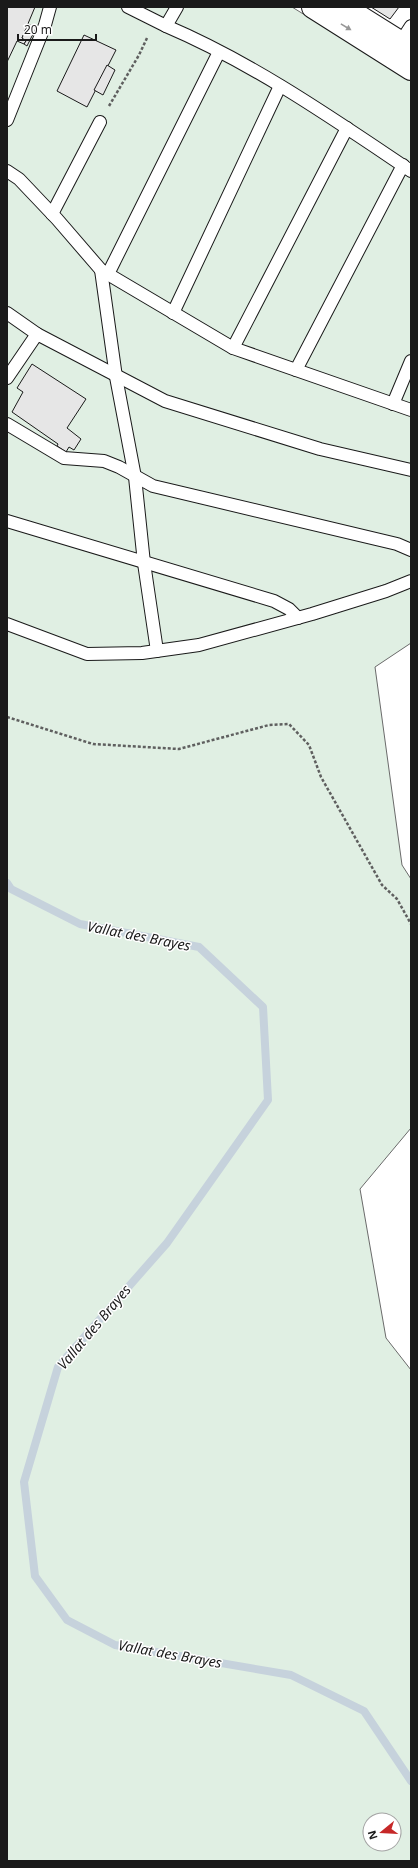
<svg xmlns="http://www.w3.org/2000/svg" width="418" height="1868" font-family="'Noto Sans',sans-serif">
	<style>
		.green { fill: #e0efe3; stroke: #6a6a6a; fill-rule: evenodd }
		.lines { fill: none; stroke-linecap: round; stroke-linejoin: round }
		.stream { stroke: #c6d2dc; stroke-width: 8 }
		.building { fill: #e6e6e6; stroke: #1a1a1a }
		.lane-casing { stroke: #1a1a1a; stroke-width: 14 }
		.street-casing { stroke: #1a1a1a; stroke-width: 24 }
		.path { stroke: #5f5f5f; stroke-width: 2.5; stroke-dasharray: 3 2; stroke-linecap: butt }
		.lane { stroke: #fff; stroke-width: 12 }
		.street { stroke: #fff; stroke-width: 22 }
		.oneway { fill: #989898 }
		.labels { text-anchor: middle; stroke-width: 3; stroke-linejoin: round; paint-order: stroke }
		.water-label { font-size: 14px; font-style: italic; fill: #1a1a1a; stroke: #fff }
	</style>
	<rect width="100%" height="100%" fill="#fff"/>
	<path class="green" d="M7,7H292L411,81V643L375,667L402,865L411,879V1128L360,1189L386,1338L411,1370V1861H7ZM370,1820H394V1844H370Z"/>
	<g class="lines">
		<path class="stream" d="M7,883L11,889L80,924L199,947L263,1007L268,1100L167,1243L58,1367L24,1482L35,1576L67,1620L115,1645L291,1675L364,1711L411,1781"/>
	</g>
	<g class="building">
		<path d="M7,7H35L22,38L26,41L24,44L17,41L7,62Z"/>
		<path d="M371,7H399L390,19Z"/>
		<path d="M28,24L36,28L27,46L24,44L26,41L22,38Z"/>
		<path d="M84,35L116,50L87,107L57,91Z"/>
		<path d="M107,65L115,70L103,95L94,90Z"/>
		<path d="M32,364L86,399L67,428L81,439L74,450L69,447L66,452L57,446L58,444L12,412L23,392L17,388Z"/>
	</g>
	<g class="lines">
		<defs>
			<g id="lane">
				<path d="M128,7L166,26L177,7"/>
				<path d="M166,26C253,63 332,118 411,171"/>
				<path d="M398,46L411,26"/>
				<path d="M7,120L45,25L50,7"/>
				<path d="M7,171L19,179L57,219L101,270L233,348L411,410"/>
				<path d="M52,214L100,122"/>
				<path d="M101,270L116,377L135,477L144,563L157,651"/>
				<path d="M108,274L219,52"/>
				<path d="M7,313L37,334"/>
				<path d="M173,313L280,86"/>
				<path d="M233,348L347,128"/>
				<path d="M296,370L403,165"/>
				<path d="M7,378L37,334L165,401L320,449L411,470"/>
				<path d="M393,404L411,361"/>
				<path d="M7,424L64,458L104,461L119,467L153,486L397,544L411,550"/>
				<path d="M7,521L274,601L289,609L298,618"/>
				<path d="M7,624L87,654L142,653L199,645L312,614L386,591L411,581"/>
			</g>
			<g id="street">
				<path d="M313,7L411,69"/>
				<path d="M344,7L411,49"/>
			</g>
		</defs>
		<use href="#lane" class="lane-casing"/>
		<use href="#street" class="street-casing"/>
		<g class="path">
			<path d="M109,106L139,55L147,38"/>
			<path d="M7,717L93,744L179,749L269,725L289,724L309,745L321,777L382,885L397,899L411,924"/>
		</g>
		<use href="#lane" class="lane"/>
		<use href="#street" class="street"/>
	</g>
	<defs><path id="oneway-solid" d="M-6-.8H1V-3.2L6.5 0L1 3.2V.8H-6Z"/></defs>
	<use class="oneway" href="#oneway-solid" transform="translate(346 27) rotate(31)"/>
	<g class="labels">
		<g class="water-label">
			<text transform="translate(139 936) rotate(11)" y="5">Vallat des Brayes</text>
			<text transform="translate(94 1327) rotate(-50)" y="5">Vallat des Brayes</text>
			<text transform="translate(170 1654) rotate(10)" y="5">Vallat des Brayes</text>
		</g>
	</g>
	<rect width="418" height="1868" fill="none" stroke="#1a1a1a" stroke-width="16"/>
	<g transform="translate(382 1832) rotate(252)"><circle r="19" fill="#ffffff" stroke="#a3a3a3"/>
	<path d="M0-3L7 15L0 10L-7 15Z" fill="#c62828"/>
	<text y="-6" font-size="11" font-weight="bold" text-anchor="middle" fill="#1a1a1a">N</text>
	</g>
	<path d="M18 34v6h78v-6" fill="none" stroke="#1a1a1a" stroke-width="2"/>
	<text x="24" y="34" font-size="12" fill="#1a1a1a" stroke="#ffffff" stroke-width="3" paint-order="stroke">20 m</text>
</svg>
